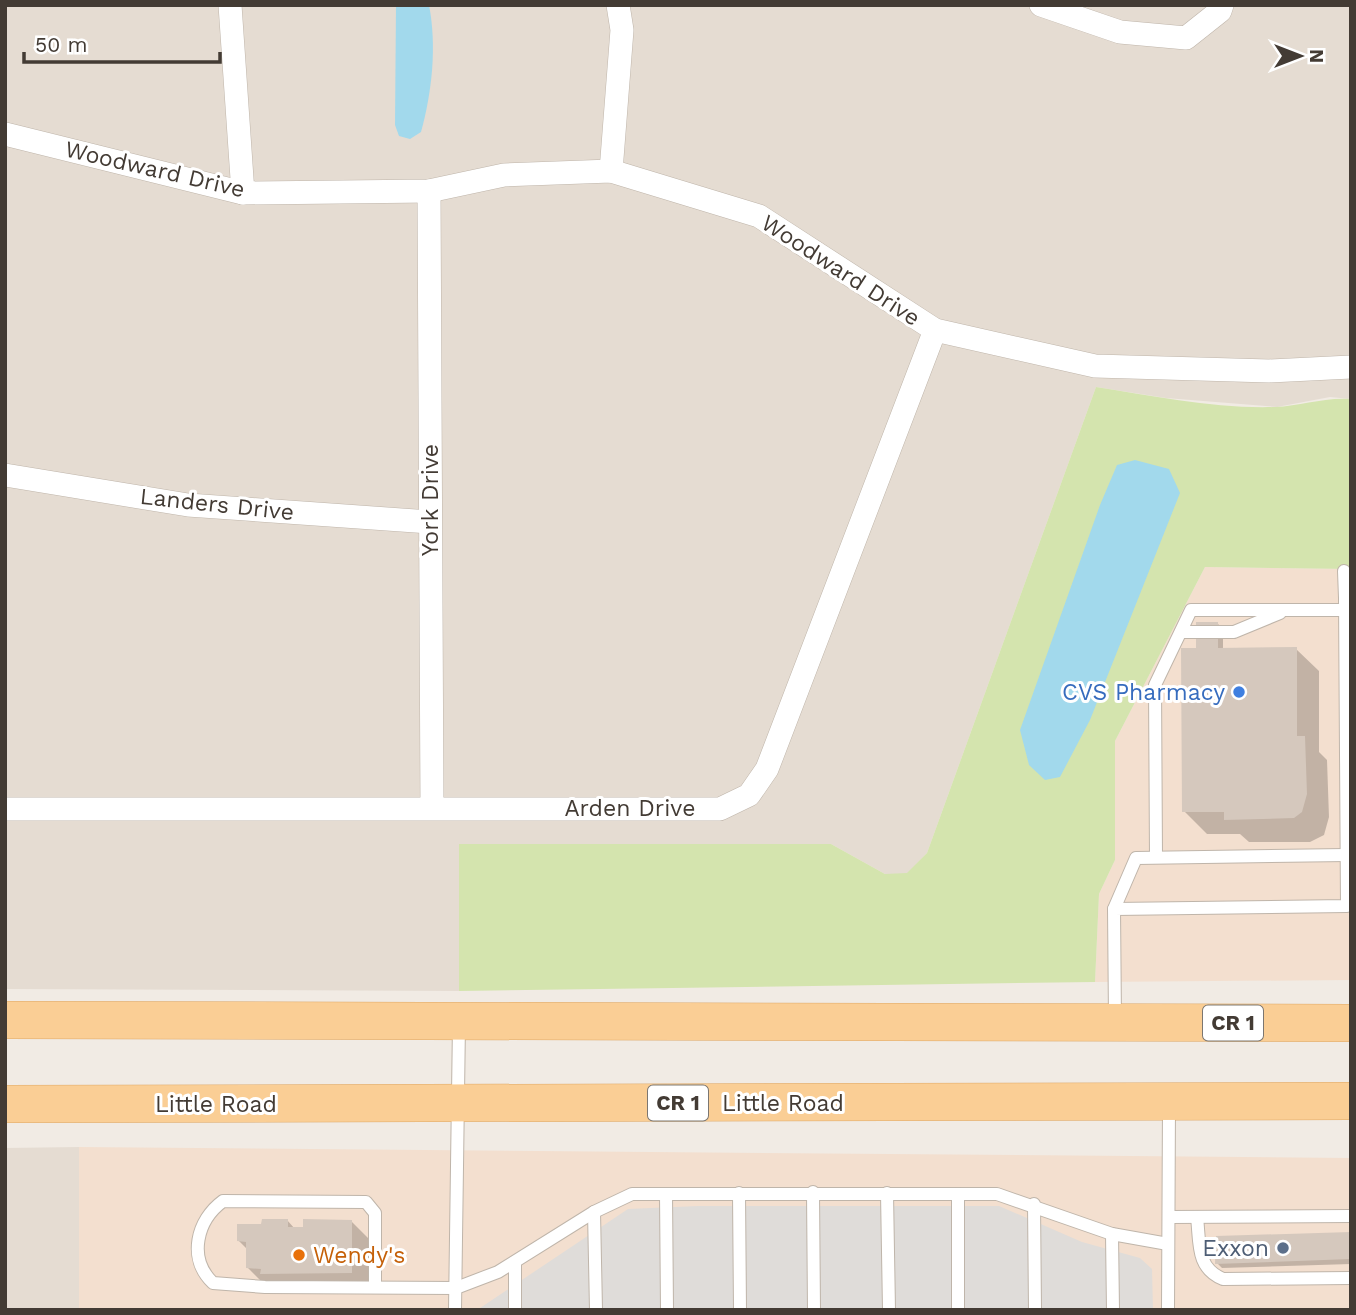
<svg xmlns="http://www.w3.org/2000/svg" width="1356" height="1315" font-family="'Work Sans',sans-serif">
	<style>
		.residential { fill: #e5dcd2 }
		.commercial { fill: #f3dfcf }
		.green { fill: #d4e4ae }
		.parking { fill: #dfdcd9 }
		.water { fill: #a2d9ec }
		.shadow { fill: #0003 }
		.building { fill: #d5c8bd }
		.lines { fill: none; stroke-linecap: round; stroke-linejoin: round }
		.service-casing { stroke: #bfb5aa; stroke-width: 14 }
		.minor-casing { stroke: #bfb5aa; stroke-width: 24 }
		.primary-casing { stroke: #dea866; stroke-width: 38 }
		.service { stroke: #fff; stroke-width: 12 }
		.minor { stroke: #fff; stroke-width: 23 }
		.primary { stroke: #face95; stroke-width: 37 }
		.shop-dot { fill: #3f7fe0; stroke: #fff; stroke-width: 2.5 }
		.service-dot { fill: #5c6f8a; stroke: #fff; stroke-width: 2.5 }
		.food-dot { fill: #e8710a; stroke: #fff; stroke-width: 2.5 }
		.labels { text-anchor: middle; stroke-width: 6; stroke-linejoin: round; paint-order: stroke }
		.shield { fill: #fff; stroke: #7b7671; stroke-width: 2 }
		.shield-label { font-size: 21px; font-weight: bold; fill: #433b34 }
		.street-label { font-size: 23px; fill: #433b34; stroke: #fff }
		.shop-label { font-size: 23px; fill: #366cbe; stroke: #fff; text-anchor: end }
		.service-label { font-size: 23px; fill: #4e5e75; stroke: #fff; text-anchor: end }
		.food-label { font-size: 23px; fill: #c56008; stroke: #fff; text-anchor: start }
	</style>
	<rect width="100%" height="100%" fill="#f1ebe4"/>
	<g class="residential">
		<path d="M5,5H1351V399L1330,397L1277,407L1166,398L1096,387L927,853L907,874H885L831,844H459V991L5,989Z"/>
		<path d="M79,1147V1310H5V1148Z"/>
	</g>
	<g class="commercial">
		<path d="M1205,567L1351,569V980L1095,982L1099,894L1115,860V741Z"/>
		<path d="M79,1147L1351,1158V1310H79Z"/>
	</g>
	<path class="green" d="M1096,387C1154,396 1216,409 1275,407C1301,406 1324,397 1351,399V569L1205,567L1115,741V860L1099,894L1095,982L459,991V844H831L885,874L907,873L927,853Z"/>
	<path class="parking" d="M698,1206H999L1082,1242L1140,1258L1152,1269L1153,1310H477L628,1209Z"/>
	<g class="water">
		<path d="M396,5H429C437,46 432,92 421,132L410,139L399,136L395,125Z"/>
		<path d="M1135,460L1169,469L1180,493L1090,720L1060,777L1045,780L1029,765L1020,730L1100,505L1117,465Z"/>
	</g>
	<g class="shadow">
		<path d="M1218,624L1223,629V649H1296L1319,671V752L1327,760L1329,817L1324,835L1310,842H1249L1240,834H1207L1184,811L1198,649Z"/>
		<path d="M287,1220L295,1229L352,1222L369,1239V1289L265,1285L248,1268V1250L238,1240L263,1226Z"/>
		<path d="M1351,1234V1264L1222,1268L1217,1263Z"/>
	</g>
	<g class="building">
		<path d="M1196,622H1218V648L1297,647V736H1305L1307,794L1302,812L1294,818L1224,820V812H1182L1181,648H1196Z"/>
		<path d="M262,1219H288V1227H303V1219L352,1220V1273L260,1274L261,1269L246,1268V1242L237,1241V1224H261Z"/>
		<path d="M1351,1232V1259L1215,1264L1216,1236Z"/>
	</g>
	<g class="lines">
		<defs>
			<g id="service">
				<path d="M1344,571L1345,598"/>
				<path d="M1181,632H1234L1280,613"/>
				<path d="M1156,857L1155,685L1191,610H1345"/>
				<path d="M1114,909L1136,858L1347,855"/>
				<path d="M1115,1019L1114,909L1347,906L1345,598H1351"/>
				<path d="M813,1192L814,1310"/>
				<path d="M739,1193L740,1310"/>
				<path d="M887,1193L889,1310"/>
				<path d="M666,1194L667,1310"/>
				<path d="M1034,1204L1035,1310"/>
				<path d="M594,1212L596,1310"/>
				<path d="M1169,1217L1351,1216"/>
				<path d="M1197,1217C1200,1243 1196,1268 1223,1279L1351,1278"/>
				<path d="M1112,1234L1113,1310"/>
				<path d="M515,1262V1310"/>
				<path d="M375,1286V1213L366,1202L223,1201C197,1220 187,1258 213,1283L265,1287L456,1288L498,1272L594,1212L632,1194H997L1112,1234L1168,1244"/>
				<path d="M455,1310L459,1023"/>
				<path d="M958,1310V1194"/>
				<path d="M1168,1310L1169,1104"/>
			</g>
			<g id="minor">
				<path d="M230,5L243,193"/>
				<path d="M1041,5L1120,32L1186,38L1220,11L1222,5"/>
				<path d="M5,134L243,193L429,191L504,175L611,171L759,216L935,330L1095,366L1269,371L1351,367"/>
				<path d="M611,171L622,30L618,5"/>
				<path d="M429,191L432,808"/>
				<path d="M5,475L188,505L430,522"/>
				<path d="M5,809H720L749,795L767,769L935,330"/>
			</g>
			<g id="primary">
				<path d="M5,1020L1351,1023"/>
				<path d="M5,1104L1351,1101"/>
			</g>
		</defs>
		<use href="#service" class="service-casing"/>
		<use href="#minor" class="minor-casing"/>
		<use href="#primary" class="primary-casing"/>
		<use href="#service" class="service"/>
		<use href="#minor" class="minor"/>
		<use href="#primary" class="primary"/>
	</g>
	<circle class="shop-dot" cx="1239" cy="692" r="7"/>
	<circle class="service-dot" cx="1283" cy="1248" r="7"/>
	<circle class="food-dot" cx="299" cy="1255" r="7"/>
	<g class="labels">
		<g class="shield">
			<rect x="1203" y="1005.5" width="60" height="35" rx="5"/>
			<rect x="648" y="1085.5" width="60" height="35" rx="5"/>
		</g>
		<g class="shield-label">
			<text x="1233" y="1030">CR 1</text>
			<text x="678" y="1110">CR 1</text>
		</g>
		<g class="street-label">
			<text transform="translate(155 169) rotate(13)" y="8">Woodward Drive</text>
			<text transform="translate(841 270) rotate(33)" y="8">Woodward Drive</text>
			<text transform="translate(430 500) rotate(-90)" y="8">York Drive</text>
			<text transform="translate(217 504) rotate(6)" y="8">Landers Drive</text>
			<text x="630" y="816">Arden Drive</text>
			<text x="783" y="1111">Little Road</text>
			<text x="216" y="1112">Little Road</text>
		</g>
		<g class="shop-label">
			<text x="1225" y="700">CVS Pharmacy</text>
		</g>
		<g class="service-label">
			<text x="1269" y="1256">Exxon</text>
		</g>
		<g class="food-label">
			<text x="313" y="1263">Wendy's</text>
		</g>
	</g>
	<rect width="1356" height="1315" fill="none" stroke="#433b34" stroke-width="14"/>
	<g transform="translate(1300 56) rotate(90)" stroke="#ffffff" stroke-width="5" paint-order="stroke">
	<path d="M0-5L12 26L0 18L-12 26Z" fill="#433b34"/>
	<text y="-10" font-size="19" font-weight="bold" text-anchor="middle" fill="#433b34">N</text>
	</g>
	<path d="M24 52v10h196v-10" fill="none" stroke="#433b34" stroke-width="3.5"/>
	<text x="35" y="52" font-size="21" fill="#433b34" stroke="#ffffff" stroke-width="5" paint-order="stroke">50 m</text>
</svg>
